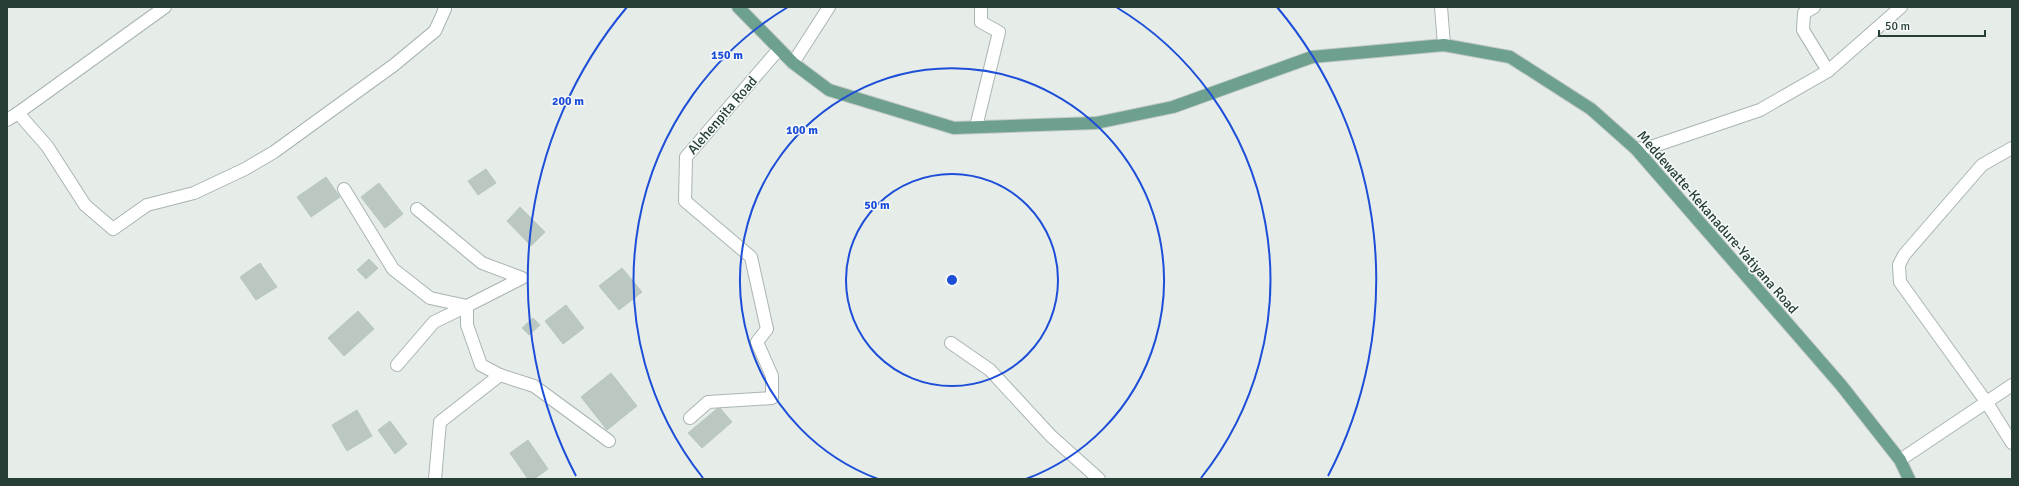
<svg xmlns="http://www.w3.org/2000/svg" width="2019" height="486" font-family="Signika,sans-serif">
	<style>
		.building { fill: #bbc8c2; stroke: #b8c7c0 }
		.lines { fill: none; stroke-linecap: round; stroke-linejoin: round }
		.minor-casing { stroke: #a9b5b0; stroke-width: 14 }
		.major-casing { stroke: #c2c9c7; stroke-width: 14 }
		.minor { stroke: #fff; stroke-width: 12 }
		.major { stroke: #6ea08f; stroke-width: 12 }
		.ring { fill: none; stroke: #1d4ed8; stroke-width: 2 }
		.labels { text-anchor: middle; stroke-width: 3; stroke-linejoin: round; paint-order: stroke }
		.street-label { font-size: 14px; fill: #263e36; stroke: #f6faf8 }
		.centre { fill: #1d4ed8; stroke: #f6faf8; stroke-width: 2 }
		.ring-label { font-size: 12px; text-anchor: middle; font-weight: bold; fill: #1d4ed8; stroke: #f6faf8; stroke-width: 3; stroke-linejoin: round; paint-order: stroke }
	</style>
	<rect width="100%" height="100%" fill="#e6ede9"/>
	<g class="building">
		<path d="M486,169L496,183L478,195L468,181Z"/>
		<path d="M326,177L340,197L311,217L297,197Z"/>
		<path d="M379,183L403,214L385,228L361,197Z"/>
		<path d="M520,207L545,232L531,246L507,221Z"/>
		<path d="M369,259L378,268L366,279L357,270Z"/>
		<path d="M260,263L277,287L256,300L240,277Z"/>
		<path d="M622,268L642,292L619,310L599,286Z"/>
		<path d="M566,305L584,328L563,344L545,321Z"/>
		<path d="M358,311L374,329L344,356L328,338Z"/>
		<path d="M533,318L540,325L529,335L522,328Z"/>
		<path d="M611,373L637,406L607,430L581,397Z"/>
		<path d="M719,407L732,422L702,448L688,433Z"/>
		<path d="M357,410L372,436L347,451L332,425Z"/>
		<path d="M390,421L407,444L395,454L378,430Z"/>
		<path d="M528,440L548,469L534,479H528L510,453Z"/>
	</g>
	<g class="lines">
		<defs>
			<g id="minor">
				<path d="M165,7L18,113L47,146L85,205L113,229L147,205L194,193L245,169L274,152L394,65L435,31L445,9L444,7"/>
				<path d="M1441,7L1444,45"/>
				<path d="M1814,7L1804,13L1803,30L1828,71"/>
				<path d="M793,63L829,7"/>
				<path d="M7,120L18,113"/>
				<path d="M976,127L999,32L981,22V7"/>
				<path d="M2012,148L1982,165L1904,255L1899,265L1900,282L1987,403L2012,443"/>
				<path d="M1636,149L1651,147L1760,110L1828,71L1901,7"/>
				<path d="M344,189L393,269L430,298L467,306"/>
				<path d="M417,209L482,263L522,278L467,306V325L481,365L500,375"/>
				<path d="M951,343L990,370L1051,436L1099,479"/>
				<path d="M397,365L434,322L467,306"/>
				<path d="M690,418L708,402L772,398V376L757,342L767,329L751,257L685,201L686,157L779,49"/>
				<path d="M1900,460L2012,385"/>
				<path d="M435,479L440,422L500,375L534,386L609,441"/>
			</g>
			<path id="major" d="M738,7L793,63L829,90L954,128L1096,123L1173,107L1312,57L1444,45L1510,57L1591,109L1636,149L1841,385L1900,460L1909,479"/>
		</defs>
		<use href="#minor" class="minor-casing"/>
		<use href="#major" class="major-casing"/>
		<use href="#minor" class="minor"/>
		<use href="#major" class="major"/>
	</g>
	<g class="ring">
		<circle cx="952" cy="280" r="106"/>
		<path d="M878 479A212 212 0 1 1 1026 479"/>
		<path d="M703 478A318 318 0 0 1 788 7M1116 7A318 318 0 0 1 1201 478"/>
		<path d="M576 476A424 424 0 0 1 627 7M1277 7A424 424 0 0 1 1328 476"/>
	</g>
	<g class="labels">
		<g class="street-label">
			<text transform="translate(722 115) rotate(-49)" y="5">Alehenpita Road</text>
			<text transform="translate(1718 222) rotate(49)" y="5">Meddewatte-Kekanadure-Yatiyana Road</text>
		</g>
	</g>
	<circle cx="952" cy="280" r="6" class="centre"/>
	<g class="ring-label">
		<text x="727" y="59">150 m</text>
		<text x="568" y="105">200 m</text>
		<text x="802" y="134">100 m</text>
		<text x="877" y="209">50 m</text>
	</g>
	<rect width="2019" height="486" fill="none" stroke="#263e36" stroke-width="16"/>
	<path d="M1879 30v6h106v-6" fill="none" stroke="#263e36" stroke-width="2"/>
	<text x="1885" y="30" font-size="12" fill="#263e36" stroke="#f6faf8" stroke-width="3" paint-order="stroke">50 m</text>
</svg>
